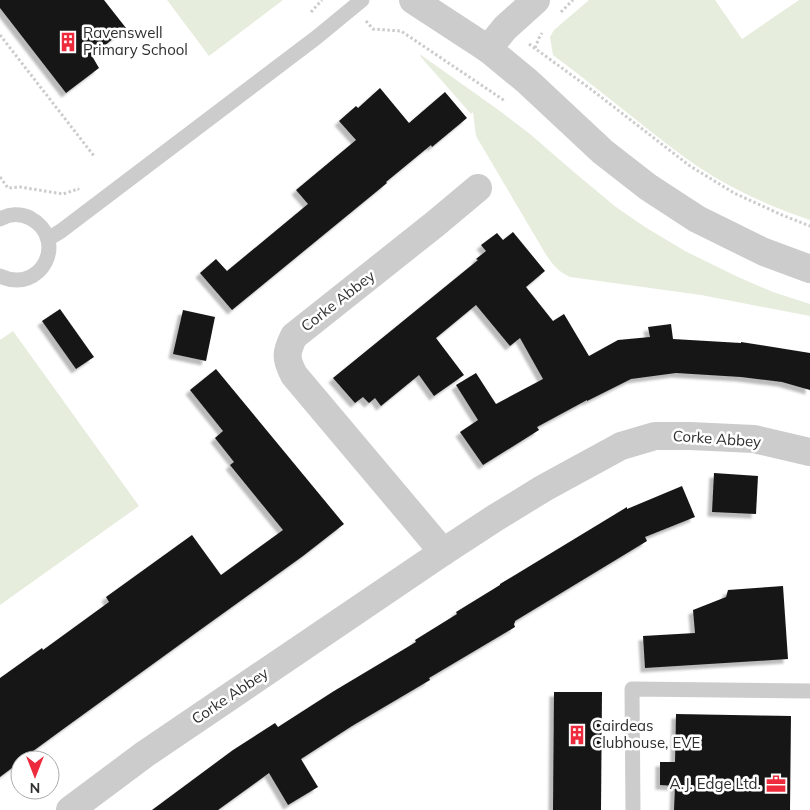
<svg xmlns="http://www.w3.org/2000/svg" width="810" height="810" font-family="Mulish,sans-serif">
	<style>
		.green { fill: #e6eddd }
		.building { fill: #161616; filter: url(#shadow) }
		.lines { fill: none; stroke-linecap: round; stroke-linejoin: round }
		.path { stroke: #ccc; stroke-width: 3; stroke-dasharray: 2.5 2.5; stroke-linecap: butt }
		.lane { stroke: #ccc; stroke-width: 15 }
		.street { stroke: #ccc; stroke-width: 28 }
		.labels { text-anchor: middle; stroke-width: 5; stroke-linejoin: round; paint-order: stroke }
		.poi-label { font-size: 15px; fill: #2f2f2f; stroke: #fff; text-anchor: start }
		.street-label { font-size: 15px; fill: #2f2f2f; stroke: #fff }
	</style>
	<defs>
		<filter id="shadow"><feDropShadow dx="-4.5" dy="4.5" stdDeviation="1" flood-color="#0004"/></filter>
	</defs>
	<rect width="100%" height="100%" fill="#fff"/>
	<g class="green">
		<path d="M167,0H283L209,56Z"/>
		<path d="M589,0H715L742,39L799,0H810V220C777,209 745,195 716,178C692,164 671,147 650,131C618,105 586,80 553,55L550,37L554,30Z"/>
		<path d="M421,55L500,111L530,134L575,173L616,207L645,227L685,251L738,277L773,292L810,304V316L701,295L570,277C558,272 552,264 545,253L476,136L473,112L471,114L420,56Z"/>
		<path d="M13,331L139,506L0,605V340Z"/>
	</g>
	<g class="building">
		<path d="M0,0H104L126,28L92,56L99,68L66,93L0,8Z"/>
		<path d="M380,88L409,123L445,92L467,118L432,147L431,145L386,182L387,183L232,310L200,273L216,259L227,271L308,204L296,190L356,140L339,121L356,106L358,108Z"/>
		<path d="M513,232L545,271L526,287L553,321L564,314L589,356L618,340L650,337L648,327L671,324L673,339L741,343V342L810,353V390L782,382L741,377L676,373L631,379L587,401V400L537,427L539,430L483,465L460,432L478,420L456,385L476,373L496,404L543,379L520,338L510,346L476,305L436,338L464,375L434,396L419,375L381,406L375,398L369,403L363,397L355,403L333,378L478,260L476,259L486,251L481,245L497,233L503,240Z"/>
		<path d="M60,309L94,357L76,369L42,321Z"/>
		<path d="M183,310L215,317L206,361L173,354Z"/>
		<path d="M216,369L344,524L303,556L193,635L66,727L25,757L26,758L23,760H20V762L0,777V678L42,648L43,650L109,602L106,597L192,535L221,575L283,530L230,465L234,462L215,438L223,431L190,390Z"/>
		<path d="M714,473L758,476L756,514L712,512Z"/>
		<path d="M682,486L695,517L645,537L647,541L515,621V622L514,624L515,627L429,678L430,680L352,726L301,759L318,787L288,805L269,773L218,810H152L233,750L275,723L278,727L334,691L416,642L415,640L457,614L456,612L500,585V584L627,507V509Z"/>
		<path d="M783,586L788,659L645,668L643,636L695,633L693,610L726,597L728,590Z"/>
		<path d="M554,692H602L601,810H553Z"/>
		<path d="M676,714L791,716L790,810H674L675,786L660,785V762H675Z"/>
	</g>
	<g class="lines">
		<g class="path">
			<path d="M311,12L322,0"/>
			<path d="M561,12L573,0"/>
			<path d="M366,21L373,29L401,31L505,101"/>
			<path d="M0,35L94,156"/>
			<path d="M529,44L592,90L690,166L734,193L782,215L810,226"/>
			<path d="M535,48L539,38L542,33"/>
			<path d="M0,177L8,188L20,187L63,194L78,189L79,190"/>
		</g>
		<g class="lane">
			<path d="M0,219C9,214 20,213 30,218C69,239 42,295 0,276"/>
			<path d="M48,239L61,231L317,37L362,0"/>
			<path d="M633,810L632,689L810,691"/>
		</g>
		<g class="street">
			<path d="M413,0L488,49L527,81L603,152L648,187L697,219L764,252L810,269"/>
			<path d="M488,49L505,28L536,0"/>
			<path d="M443,552L294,375C285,358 286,352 294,336L435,224L478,188"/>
			<path d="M70,810L145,754L443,552L495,518L544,488L621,446L655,436H690L754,439L810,452"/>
		</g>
	</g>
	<defs>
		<symbol id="building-bare" viewBox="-9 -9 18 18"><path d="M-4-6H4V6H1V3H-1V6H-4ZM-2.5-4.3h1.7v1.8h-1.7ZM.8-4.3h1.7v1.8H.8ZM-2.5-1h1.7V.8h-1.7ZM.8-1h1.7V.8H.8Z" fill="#ed2b3c" stroke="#fff" stroke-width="2.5" paint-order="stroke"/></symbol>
		<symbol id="office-bare" viewBox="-9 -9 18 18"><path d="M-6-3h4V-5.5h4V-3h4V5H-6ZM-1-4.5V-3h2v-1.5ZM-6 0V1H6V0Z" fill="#ed2b3c" stroke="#fff" stroke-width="2.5" paint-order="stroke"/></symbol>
	</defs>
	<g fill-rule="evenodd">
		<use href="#building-bare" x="54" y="28" width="28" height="28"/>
		<use href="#building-bare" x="563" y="721" width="28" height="28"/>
		<use href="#office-bare" x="762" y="770" width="28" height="28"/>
	</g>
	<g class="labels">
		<g class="poi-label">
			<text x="83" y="38">Ravenswell<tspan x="83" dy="17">Primary School</tspan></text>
			<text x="592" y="731">Cairdeas<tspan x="592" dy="17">Clubhouse, EVE</tspan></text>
			<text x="761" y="789" text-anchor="end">A.J. Edge Ltd.</text>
		</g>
		<g class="street-label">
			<text transform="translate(338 301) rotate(-38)" y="5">Corke Abbey</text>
			<text transform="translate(717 439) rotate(4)" y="5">Corke Abbey</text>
			<text transform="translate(230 696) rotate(-34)" y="5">Corke Abbey</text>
		</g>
	</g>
	<g transform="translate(35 775) rotate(180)"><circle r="24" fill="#ffffff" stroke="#acacac"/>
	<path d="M0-4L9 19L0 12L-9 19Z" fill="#ed2b3c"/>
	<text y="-8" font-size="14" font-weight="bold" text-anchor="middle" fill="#2f2f2f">N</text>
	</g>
</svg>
